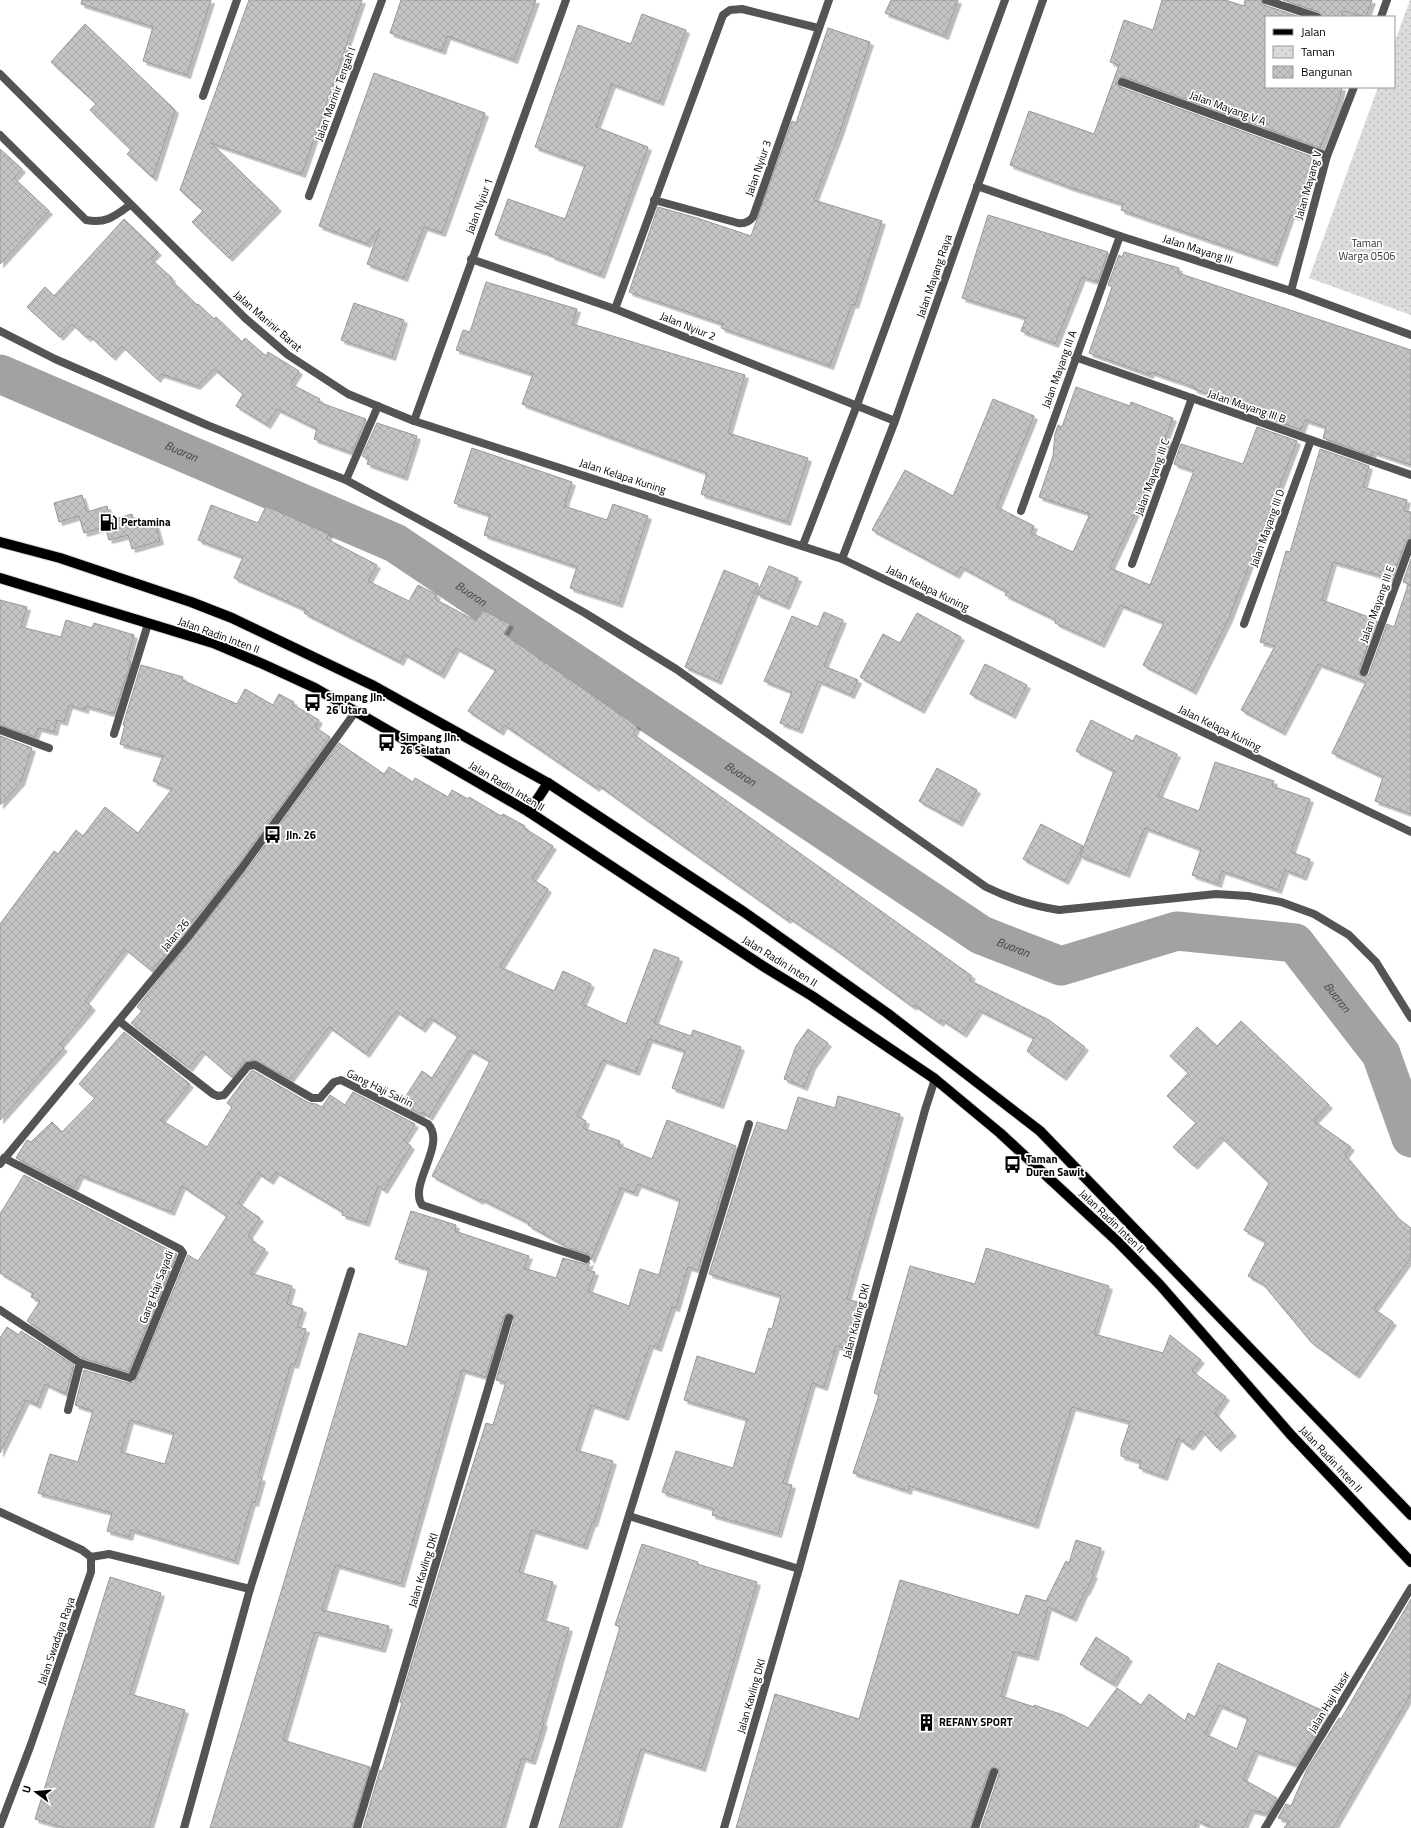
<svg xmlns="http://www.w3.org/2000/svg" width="1411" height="1828" font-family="'Titillium Web',sans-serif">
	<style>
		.park { fill: url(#park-dots) }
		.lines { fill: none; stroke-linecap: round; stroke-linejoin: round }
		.river { stroke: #a2a2a2; stroke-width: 39 }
		.building { fill: url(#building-cross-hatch); stroke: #989898; fill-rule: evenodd; filter: url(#shadow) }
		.primary-casing { stroke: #dbdbdb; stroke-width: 12 }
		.minor { stroke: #545454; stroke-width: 8 }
		.tertiary { stroke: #545454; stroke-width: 8 }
		.primary { stroke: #000; stroke-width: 10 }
		.labels { text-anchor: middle; stroke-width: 3.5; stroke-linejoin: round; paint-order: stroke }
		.street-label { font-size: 11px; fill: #000; stroke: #fff }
		.park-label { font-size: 11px; fill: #323232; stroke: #fff }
		.poi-label { font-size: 11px; font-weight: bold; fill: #000; stroke: #fff; text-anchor: start }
		.water-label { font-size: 12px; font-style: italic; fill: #434343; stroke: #fff }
	</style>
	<defs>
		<pattern id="park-dots" width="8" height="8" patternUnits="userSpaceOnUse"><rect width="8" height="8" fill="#dbdbdb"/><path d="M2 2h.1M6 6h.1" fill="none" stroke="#bababa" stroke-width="1.8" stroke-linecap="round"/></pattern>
		<pattern id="building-cross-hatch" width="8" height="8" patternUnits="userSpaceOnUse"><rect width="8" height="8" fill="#c4c4c4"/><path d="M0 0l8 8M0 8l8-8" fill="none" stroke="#a7a7a7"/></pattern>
		<filter id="shadow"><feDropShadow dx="3.5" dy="3.5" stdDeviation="0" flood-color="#0004"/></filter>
	</defs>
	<rect width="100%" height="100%" fill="#fff"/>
	<path class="park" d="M1410,0H1411V315L1309,278L1378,87H1394V44Z"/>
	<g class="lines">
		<path class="river" id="s1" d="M0,374L395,543L981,935L1061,966L1177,931L1295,943L1381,1054L1411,1138"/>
	</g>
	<g class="building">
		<path d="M82,0H211L187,75L143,61L153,27L81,4Z"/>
		<path d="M249,0H362L302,174L211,143L278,208L229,258L192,222L203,211L180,190Z"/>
		<path d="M401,0H536L514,60L447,36L442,51L390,33Z"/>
		<path d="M891,0H958L945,36L885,13Z"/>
		<path d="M1162,0H1225L1244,6L1245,0H1261L1264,5L1300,17H1266V87H1342L1339,102L1320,148L1124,77H1121L1117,80V83L1120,87L1316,158L1297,217L1291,215L1274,263L1121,210L1123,204L1072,188L1010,165L1029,111L1094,134L1119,65L1110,62L1124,20L1153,30Z"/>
		<path d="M1283,0H1372L1366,17L1343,11L1342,17H1322L1319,12Z"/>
		<path d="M642,14L686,30L660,102L612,84L596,127L648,147L601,275L551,256L552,255L495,235L508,199L565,219L585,165L535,147L578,25L631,44Z"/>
		<path d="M85,24L175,110L153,178L127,154L131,150L90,110L96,104L51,62Z"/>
		<path d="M828,28L870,42L840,132L814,200L882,221L855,305L852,304L830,366L721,328L723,324L629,292L658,207L697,218L751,236L792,121L796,123Z"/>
		<path d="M374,73L485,113L442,233L424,227L404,278L367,264L380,228L367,244L319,226Z"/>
		<path d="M0,149L22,169L14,178L49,211L0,264Z"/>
		<path d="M988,215L1108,252L1098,282L1082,277L1055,344L1021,331L1026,318L962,298Z"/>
		<path d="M124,219L158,252L151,259L172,278L171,280L197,305L198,304L214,319L216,317L242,342L245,338L266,356L268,352L299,371L291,384L320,399L318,402L366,419L352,453L314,439L317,429L277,409L267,425L236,406L243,394L214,369L197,386L161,374L157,379L122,346L112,357L90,336L87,338L72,324L60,337L27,307L45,287L54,296Z"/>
		<path d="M1124,252L1179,268L1178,273L1411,350V465L1373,452L1372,456L1323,438L1326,427L1305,420L1301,430L1261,416L1262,413L1194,389V387L1151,372L1150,375L1089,353L1112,287L1108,285L1119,255L1122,257Z"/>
		<path d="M486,282L577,309L572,324L745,375L728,433L808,458L787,522L701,494L707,473L522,404L533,374L456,350L463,330L470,332Z"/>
		<path d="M354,303L404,320L392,357L341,340Z"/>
		<path d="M1076,387L1130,406L1131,402L1173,418L1165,439L1171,441L1163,461L1157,459L1136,512L1110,568L1150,585L1194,471L1174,464L1181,444L1243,464L1257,427L1297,441L1229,618L1193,691L1143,665L1164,623L1120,605L1101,644L1055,623L1056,620L1005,595L1007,592L961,567L956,575L872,530L905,470L953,496L993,399L1034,416L997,507L1034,526L1031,533L1073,552L1090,514L1039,497L1053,456L1055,434L1058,425L1062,427Z"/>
		<path d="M377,423L417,436L404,477L367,464L369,459L362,456Z"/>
		<path d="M472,448L572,482L564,506L607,520L613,504L648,516L619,604L570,588L577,567L484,535L490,515L454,503Z"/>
		<path d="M1320,449L1369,466L1363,487L1407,500L1404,511L1411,512V538L1406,541L1392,579L1333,562L1322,600L1377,620L1359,670L1360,675L1365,677L1369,674L1387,624L1394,627L1408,585H1411V814L1375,801L1383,777L1332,753L1366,682L1318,664L1282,732L1241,710L1275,646L1260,642L1286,551L1290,552Z"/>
		<path d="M82,495L87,512L107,506L111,520L132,514L136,528L155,522L160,541L132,549L128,535L109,540L105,527L84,533L79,516L59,522L54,503Z"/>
		<path d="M211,505L258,523L266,506L329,534L327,539L377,565L368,581L409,601L418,585L437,595L435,599L476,621L483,610L510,624L504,634L637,726L633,734L972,976L969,980L1049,1020L1085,1047L1063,1077L1027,1051L1034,1038L979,1010L963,1034L942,1020L940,1023L914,1005L913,1007L836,950L789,918L787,920L598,785L596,788L504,725L500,732L468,711L496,670L456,648L441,675L404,654L400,662L304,613L306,610L234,578L243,557L198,540Z"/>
		<path d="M1411,559V585L1403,582Z"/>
		<path d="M769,566L798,578L786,606L757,594Z"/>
		<path d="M724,570L758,584L718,681L685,667Z"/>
		<path d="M0,600L27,607L21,627L61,637L66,620L92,628L94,623L134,635L127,660L131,662L114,714L86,706L85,710L69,705L64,722L57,720L54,732L38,728L35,737L0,725Z"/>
		<path d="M824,612L843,620L824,666L858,680L851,695L818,681L799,730L780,723L792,692L764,681L792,616L818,627Z"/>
		<path d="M917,613L961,637L921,710L860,677L883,634L900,643Z"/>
		<path d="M985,664L1027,685L1012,715L970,694Z"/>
		<path d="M141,665L183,677L182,680L237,704L245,689L273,705L279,694L294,702L292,704L319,720L315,727L330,737L238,865L152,971L125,949L85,1001L92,1007L60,1045L64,1048L0,1120V924L54,851L58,854L76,830L83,836L105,807L138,833L172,789L153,781L163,756L120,744L125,725H123Z"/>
		<path d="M1091,720L1133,741L1136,735L1177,754L1158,796L1199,811L1215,762L1274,781L1272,786L1310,799L1291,852L1310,859L1303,877L1285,870L1278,890L1222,871L1218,884L1192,875L1201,849L1145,828L1126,874L1080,856L1114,771L1076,751Z"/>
		<path d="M0,736L32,748L21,782L0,805Z"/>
		<path d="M339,743L384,774L389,767L413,782L415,778L448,797L452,790L468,799L469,797L501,816L503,814L525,826L524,828L553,846L532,879L548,889L500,967L554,991L563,971L591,984L582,1004L626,1024L654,949L679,958L654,1023L691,1036L693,1030L741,1047L720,1105L672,1088L685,1051L649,1039L636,1072L603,1060L577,1116L586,1121L583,1128L620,1141L618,1145L652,1159L667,1120L736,1146L698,1270L688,1267L676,1308L672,1307L658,1348L650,1345L625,1417L591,1405L576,1450L613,1461L594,1523H592L584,1546L532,1530L519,1572L553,1582L542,1620L569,1628L542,1722L544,1723L532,1761L522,1758L501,1828H363L380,1770L382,1771L402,1703L400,1702L446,1550L486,1423L493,1425L506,1382L496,1380L514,1320L513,1315L508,1313L504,1316L486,1377L462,1370L401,1584L336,1565L322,1610L389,1626L382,1649L315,1632L283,1740L370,1767L352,1828H210L359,1333L407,1347L429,1269L395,1259L411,1211L456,1225L455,1231L529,1256L524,1268L556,1278L563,1258L585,1264L590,1262L587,1270L595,1272L588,1291L629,1306L640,1269L659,1275L680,1200L638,1184L634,1193L621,1188L591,1260L588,1254L569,1248L528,1225L529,1223L481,1199L480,1201L432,1176L490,1061L470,1050L429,1117L422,1112L421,1114L401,1104L422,1071L432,1078L458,1036L430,1018L422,1029L396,1011L366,1054L329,1027L290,1079L255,1060L244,1062L232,1077L202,1051L189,1068L131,1023L142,1011L137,1007L246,871Z"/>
		<path d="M937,768L977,790L959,823L919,801Z"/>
		<path d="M1041,824L1083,846L1065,881L1023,859Z"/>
		<path d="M1241,1021L1329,1105L1314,1121L1351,1147L1345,1155L1399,1219L1411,1228V1257L1374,1309L1393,1322L1356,1375L1311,1342L1263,1284L1248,1276L1266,1242L1244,1230L1269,1183L1221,1137L1194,1166L1173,1147L1196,1123L1167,1096L1188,1073L1170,1056L1197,1027L1217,1046Z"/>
		<path d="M808,1029L828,1043L812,1066L804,1087L784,1079L796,1046Z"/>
		<path d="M124,1032L190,1084L161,1120L207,1147L232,1107L227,1103L251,1071H254L309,1103L316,1104L322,1107L330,1095L345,1105L353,1092L415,1124L404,1141L411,1146L384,1190L378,1186L366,1223L342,1215L343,1212L276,1172L270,1181L258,1173L238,1203L260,1218L248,1236L253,1239L252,1241L265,1249L250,1273L292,1286L287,1304L303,1309L297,1327L306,1329L295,1365L291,1364L258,1477L262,1478L255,1503L252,1502L235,1561L131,1530L129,1537L107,1531L112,1513L38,1493L50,1454L78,1462L93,1411L75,1405L84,1370L128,1383L135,1382L188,1255L198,1261L227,1216L182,1186L171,1212L80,1175L74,1188L16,1158L27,1140L31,1142L52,1122L62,1132L95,1098L79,1084ZM130,1420L174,1433L165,1464L121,1452Z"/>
		<path d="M838,1096L900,1114L847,1299L861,1303L848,1349L836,1346L824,1387L812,1383L783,1483L792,1485L778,1534L712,1515L714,1509L662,1492L676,1451L733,1468L747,1419L684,1400L697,1356L755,1374L769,1328L772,1329L781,1296L709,1274L747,1150L757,1122L787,1131L798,1097L835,1108Z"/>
		<path d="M24,1175L177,1254L128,1372L82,1358L27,1321L40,1301L31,1297L33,1293L0,1273V1214Z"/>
		<path d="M986,1248L1109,1286L1094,1334L1163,1353L1170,1335L1201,1360L1192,1371L1226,1397L1215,1413L1233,1433L1217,1448L1202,1431L1190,1447L1178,1438L1164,1477L1139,1468L1141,1462L1121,1456V1449L1130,1422L1072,1407L1035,1525L909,1486L908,1491L853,1473L879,1395L874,1393L910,1266L975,1284Z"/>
		<path d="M7,1327L19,1335L21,1331L74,1365L66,1394L45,1384L37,1405L26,1400L0,1453V1338Z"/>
		<path d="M1076,1540L1101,1548L1092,1574L1094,1575L1086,1592L1085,1591L1073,1618L1048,1607L1035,1657L1014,1652L1001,1696L1034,1707V1705L1063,1715L1088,1728L1117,1688L1141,1705L1149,1694L1185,1721L1188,1713L1195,1717L1218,1663L1328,1713L1297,1765L1255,1751L1243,1779L1277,1798L1267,1814L1251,1810L1243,1828H1213L1196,1820L1195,1828H981L999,1774L998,1769L993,1767L989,1770L970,1828H736L775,1694L859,1719L900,1580L1019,1615L1026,1595L1046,1601L1066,1561L1069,1563ZM1219,1705L1248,1718L1237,1749L1205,1734Z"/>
		<path d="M642,1544L698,1562L697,1564L757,1582L702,1768L641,1749L617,1828H559L620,1627L615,1625Z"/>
		<path d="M110,1577L161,1593L130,1694L185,1710L149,1828H65L35,1819Z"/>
		<path d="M1411,1599V1694L1333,1828H1284L1289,1821L1278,1818L1286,1804L1291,1806L1307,1769L1339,1718L1341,1719Z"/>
		<path d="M1096,1637L1129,1658L1113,1684L1080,1664Z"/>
	</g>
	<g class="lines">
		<defs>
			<g id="primary">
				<path d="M0,542L60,558L191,602L232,618L374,686L548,783L744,912L887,1013L1040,1131L1411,1515"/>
				<path d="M0,578L213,643L263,664L315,688L529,812L766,968L812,996L935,1079L1000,1133L1117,1241L1160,1285L1291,1435L1411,1562"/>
				<path d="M529,812L548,783"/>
			</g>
		</defs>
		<use href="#primary" class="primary-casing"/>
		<g class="minor">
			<path d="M1266,0L1317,17"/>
			<path d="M1381,17L1387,0"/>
			<path d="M0,74L245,318L288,355L348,394L414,421L842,559L1411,832"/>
			<path d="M1122,82L1327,156"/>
			<path d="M203,96L237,0"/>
			<path d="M0,135L86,220C106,224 115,216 130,205"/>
			<path d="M977,186L1120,236L1291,291L1411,335"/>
			<path d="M309,196L382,0"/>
			<path d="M654,200L738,223C744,224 749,222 753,217L829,0"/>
			<path d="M471,259L615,309L895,421"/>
			<path d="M1291,291L1327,156L1354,87"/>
			<path d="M615,309L723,15L730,10L742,9L818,28"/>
			<path d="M0,331L55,359L207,425L346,480L442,532L585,613L676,669L986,887C1010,899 1033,906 1059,910L1216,894L1248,896L1281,902L1314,914L1349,935L1376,962L1411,1018"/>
			<path d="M1075,357L1411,475"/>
			<path d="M414,421L566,0"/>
			<path d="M346,480L378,406"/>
			<path d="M1021,511L1120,236"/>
			<path d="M803,545L857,405L1005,0"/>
			<path d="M842,559L895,421L1043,0"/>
			<path d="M1132,564L1192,398"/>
			<path d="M1244,624L1311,440"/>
			<path d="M1364,672L1411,543"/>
			<path d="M0,730L49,748"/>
			<path d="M114,734L148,624"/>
			<path d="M119,1021L213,1094L218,1096L224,1095L248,1066L255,1065L312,1098H320L334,1082L341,1080L428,1124C447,1145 408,1184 422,1205L586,1259"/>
			<path d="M0,1310L80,1363L130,1378L132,1377L183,1253L180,1249L4,1158"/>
			<path d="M68,1410L80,1363"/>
			<path d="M0,1512L82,1550L91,1557V1572L30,1747L0,1826"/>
			<path d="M629,1516L799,1569"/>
			<path d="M91,1557L109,1554L250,1589"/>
			<path d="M184,1828L250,1589L351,1271"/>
			<path d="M357,1828L509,1318"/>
			<path d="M533,1828L749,1124"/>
			<path d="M724,1828L799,1569L925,1110L935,1079"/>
			<path d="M975,1828L994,1772"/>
			<path d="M1265,1828L1411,1588"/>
		</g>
		<path class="tertiary" d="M0,1164L187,938L242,868L356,711"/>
		<use href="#primary" class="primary"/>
	</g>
	<defs>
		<symbol id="fuel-bare" viewBox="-9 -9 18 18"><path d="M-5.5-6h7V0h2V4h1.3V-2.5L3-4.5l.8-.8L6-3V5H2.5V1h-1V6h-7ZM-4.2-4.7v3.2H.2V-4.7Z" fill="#000" stroke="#fff" stroke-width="2.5" paint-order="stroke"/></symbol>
		<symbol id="bus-bare" viewBox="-9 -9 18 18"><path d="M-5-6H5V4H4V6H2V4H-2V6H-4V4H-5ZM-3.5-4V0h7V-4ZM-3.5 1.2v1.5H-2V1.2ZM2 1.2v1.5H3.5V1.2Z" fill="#000" stroke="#fff" stroke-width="2.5" paint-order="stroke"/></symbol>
		<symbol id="building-bare" viewBox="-9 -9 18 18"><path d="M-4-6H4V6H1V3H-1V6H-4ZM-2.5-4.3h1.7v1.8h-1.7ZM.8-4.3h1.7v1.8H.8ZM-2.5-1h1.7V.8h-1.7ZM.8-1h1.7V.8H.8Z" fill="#000" stroke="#fff" stroke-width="2.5" paint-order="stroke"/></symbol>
	</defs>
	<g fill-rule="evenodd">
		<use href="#fuel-bare" x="96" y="510" width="25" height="25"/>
		<use href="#bus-bare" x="300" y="690" width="25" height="25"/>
		<use href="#bus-bare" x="374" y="730" width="25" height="25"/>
		<use href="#bus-bare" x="260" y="822" width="25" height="25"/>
		<use href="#bus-bare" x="1000" y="1152" width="25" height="25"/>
		<use href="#building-bare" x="914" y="1710" width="25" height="25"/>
	</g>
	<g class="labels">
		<g class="street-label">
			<text transform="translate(335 94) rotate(-70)" y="4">Jalan Marinir Tengah I</text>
			<text transform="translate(1228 108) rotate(20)" y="4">Jalan Mayang V A</text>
			<text transform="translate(758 168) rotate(-71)" y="4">Jalan Nyiur 3</text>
			<text transform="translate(1308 185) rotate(-74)" y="4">Jalan Mayang V</text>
			<text transform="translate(479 206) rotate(-70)" y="4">Jalan Nyiur 1</text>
			<text transform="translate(1198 249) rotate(18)" y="4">Jalan Mayang III</text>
			<text transform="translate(934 276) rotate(-71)" y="4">Jalan Mayang Raya</text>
			<text transform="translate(268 321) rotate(41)" y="4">Jalan Marinir Barat</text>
			<text transform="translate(688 326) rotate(22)" y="4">Jalan Nyiur 2</text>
			<text transform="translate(1059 369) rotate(-70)" y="4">Jalan Mayang III A</text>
			<text transform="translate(1247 406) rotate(19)" y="4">Jalan Mayang III B</text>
			<text transform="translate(623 476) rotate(18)" y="4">Jalan Kelapa Kuning</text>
			<text transform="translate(1152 477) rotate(-70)" y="4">Jalan Mayang III C</text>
			<text transform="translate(1267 528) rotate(-70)" y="4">Jalan Mayang III D</text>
			<text transform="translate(928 588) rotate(26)" y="4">Jalan Kelapa Kuning</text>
			<text transform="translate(1377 604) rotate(-70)" y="4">Jalan Mayang III E</text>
			<text transform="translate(219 635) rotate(20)" y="4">Jalan Radin Inten II</text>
			<text transform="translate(1220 728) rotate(26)" y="4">Jalan Kelapa Kuning</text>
			<text transform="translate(507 786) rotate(31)" y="4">Jalan Radin Inten II</text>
			<text transform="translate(175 935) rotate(-51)" y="4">Jalan 26</text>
			<text transform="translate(780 961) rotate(32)" y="4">Jalan Radin Inten II</text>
			<text transform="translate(380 1088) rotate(26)" y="4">Gang Haji Sairin</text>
			<text transform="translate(1112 1221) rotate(44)" y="4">Jalan Radin Inten II</text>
			<text transform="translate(156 1287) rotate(-69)" y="4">Gang Haji Sayadi</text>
			<text transform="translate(856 1321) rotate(-75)" y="4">Jalan Kavling DKI</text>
			<text transform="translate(1331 1459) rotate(47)" y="4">Jalan Radin Inten II</text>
			<text transform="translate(423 1570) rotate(-73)" y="4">Jalan Kavling DKI</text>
			<text transform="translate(56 1641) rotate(-71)" y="4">Jalan Swadaya Raya</text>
			<text transform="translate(751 1696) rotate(-74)" y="4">Jalan Kavling DKI</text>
			<text transform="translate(1329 1702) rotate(-59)" y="4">Jalan Haji Nasir</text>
		</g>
		<g class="park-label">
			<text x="1367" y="247">Taman<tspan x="1367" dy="13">Warga 0506</tspan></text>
		</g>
		<g class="poi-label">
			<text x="121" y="526">Pertamina</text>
			<text x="326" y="701">Simpang Jln.<tspan x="326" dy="13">26 Utara</tspan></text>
			<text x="400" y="741">Simpang Jln.<tspan x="400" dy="13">26 Selatan</tspan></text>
			<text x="286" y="839">Jln. 26</text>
			<text x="1026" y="1163">Taman<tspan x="1026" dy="13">Duren Sawit</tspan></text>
			<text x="939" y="1726">REFANY SPORT</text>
		</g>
		<g class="water-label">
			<text dy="4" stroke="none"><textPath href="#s1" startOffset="197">Buaran</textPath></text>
			<text dy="4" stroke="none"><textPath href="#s1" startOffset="521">Buaran</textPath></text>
			<text dy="4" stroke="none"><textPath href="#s1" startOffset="845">Buaran</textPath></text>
			<text dy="4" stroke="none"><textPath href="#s1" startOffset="1169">Buaran</textPath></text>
			<text dy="4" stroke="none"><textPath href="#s1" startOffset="1529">Buaran</textPath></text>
		</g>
	</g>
	<rect x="1265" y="16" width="130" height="72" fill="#ffffff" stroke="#999999"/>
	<rect x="1273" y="29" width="20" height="6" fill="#000000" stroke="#999999"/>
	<text x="1301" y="36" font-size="12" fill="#000000">Jalan</text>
	<rect x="1273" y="46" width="20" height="12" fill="url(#park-dots)" stroke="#999999"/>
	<text x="1301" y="56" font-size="12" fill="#000000">Taman</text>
	<rect x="1273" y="66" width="20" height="12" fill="url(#building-cross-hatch)" stroke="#999999"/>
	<text x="1301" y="76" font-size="12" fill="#000000">Bangunan</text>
	<g transform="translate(36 1792) rotate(286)" stroke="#ffffff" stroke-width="3" paint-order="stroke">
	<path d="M0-3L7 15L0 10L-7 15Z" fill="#000000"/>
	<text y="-6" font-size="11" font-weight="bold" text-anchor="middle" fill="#000000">U</text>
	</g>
</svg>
